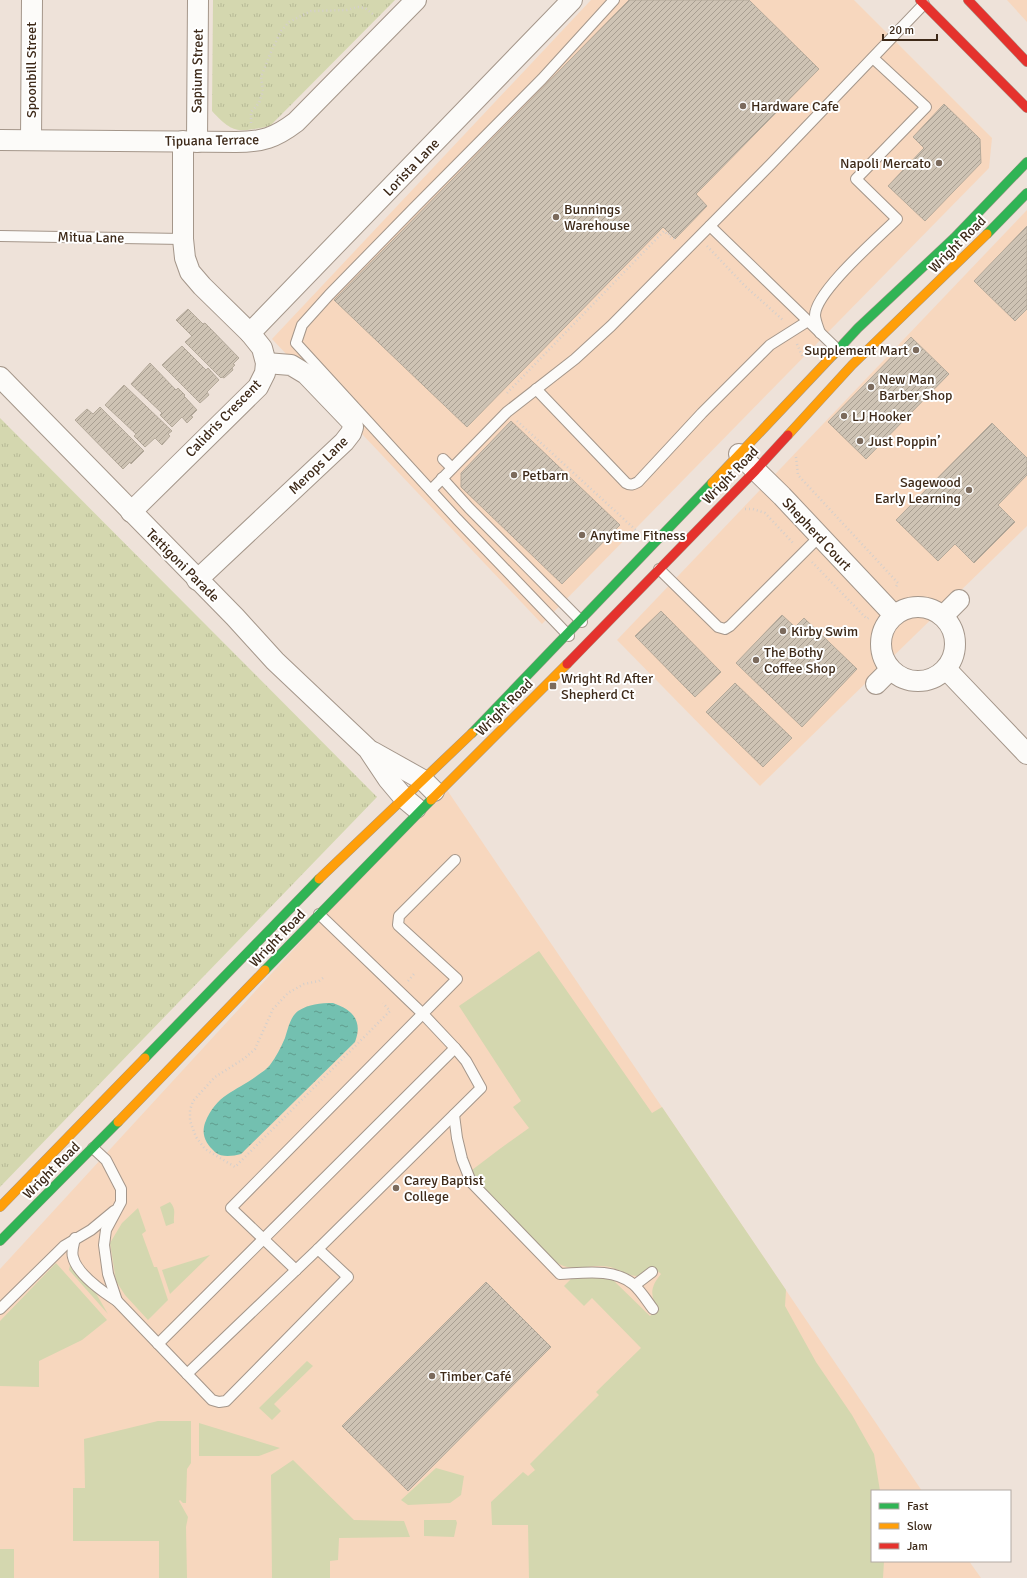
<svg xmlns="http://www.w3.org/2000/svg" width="1027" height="1578" font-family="Signika,sans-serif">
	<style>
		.built { fill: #f7d7be }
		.green { fill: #d4d7af }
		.park { fill: url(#park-tufts) }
		.water { fill: url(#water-ripples) }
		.building { fill: url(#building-hatch); stroke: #b4a99a }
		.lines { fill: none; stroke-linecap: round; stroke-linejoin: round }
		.lane-casing { stroke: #a4968a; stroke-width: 12 }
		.street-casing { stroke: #a4968a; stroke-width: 22 }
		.fast-casing { stroke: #a4968a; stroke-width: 10 }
		.slow-casing { stroke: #a4968a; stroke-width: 10 }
		.jam-casing { stroke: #a4968a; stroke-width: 10 }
		.path { stroke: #d4cfcc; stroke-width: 2.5; stroke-dasharray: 1 3; stroke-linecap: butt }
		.lane { stroke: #fcfbf9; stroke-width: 10 }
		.street { stroke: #fcfbf9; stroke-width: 20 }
		.fast { stroke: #30b455; stroke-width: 9 }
		.slow { stroke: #ff9f0a; stroke-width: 9 }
		.jam { stroke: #e5322d; stroke-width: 9 }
		.poi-dot { fill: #7b6a5c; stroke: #fff; stroke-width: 1.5 }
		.labels { text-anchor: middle; stroke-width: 4; stroke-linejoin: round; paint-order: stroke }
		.street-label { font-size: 14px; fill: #3d2918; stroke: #fff }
		.poi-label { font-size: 14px; fill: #3d2918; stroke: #fff; text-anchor: start }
	</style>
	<defs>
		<pattern id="park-tufts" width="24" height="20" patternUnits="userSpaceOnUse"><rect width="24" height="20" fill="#d4d7af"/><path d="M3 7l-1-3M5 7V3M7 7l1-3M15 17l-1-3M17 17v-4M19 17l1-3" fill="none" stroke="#b7b996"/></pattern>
		<pattern id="water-ripples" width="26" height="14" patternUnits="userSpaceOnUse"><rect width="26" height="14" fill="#73c0b0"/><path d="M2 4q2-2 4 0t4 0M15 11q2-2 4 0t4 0" fill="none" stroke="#609c8e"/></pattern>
		<pattern id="building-hatch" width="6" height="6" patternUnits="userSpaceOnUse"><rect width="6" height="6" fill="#cec3b4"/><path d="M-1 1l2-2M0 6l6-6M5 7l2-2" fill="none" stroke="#a89e91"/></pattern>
	</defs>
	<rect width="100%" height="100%" fill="#eee2d9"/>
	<g class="built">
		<path d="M591,0H854L992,138L989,168L542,624L272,339Z"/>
		<path d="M1007,0H1027V22Z"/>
		<path d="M1027,210V526L760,786L617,640Z"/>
		<path d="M443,784L922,1491H872V1561H969L981,1578H0V1269L420,812Z"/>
	</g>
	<g class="green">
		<path d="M539,951L652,1113L662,1107L786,1290L785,1306L816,1362L852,1415L874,1454L880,1491H872V1561H884L883,1578H529L528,1525H492L491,1502L523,1472L528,1476L535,1470L530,1464L599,1395L596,1392L641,1348L592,1298L584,1306L564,1286L572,1278L596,1277L613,1280L650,1316L658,1308C649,1295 651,1286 661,1274L653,1267C649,1271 643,1275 637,1276C628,1276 619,1269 610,1267C584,1262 574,1277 548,1257L474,1178L472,1170L501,1148L529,1128L513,1107L521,1101L459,1006Z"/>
		<path d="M170,1202C177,1210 173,1214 174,1223L166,1226L160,1207Z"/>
		<path d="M138,1208L146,1231L142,1234L154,1267H157L168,1300L148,1320L125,1295L116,1281L110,1243L122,1223Z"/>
		<path d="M210,1255L170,1294L162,1270Z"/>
		<path d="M56,1263L107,1320L82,1340L39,1361V1387L0,1386V1321Z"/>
		<path d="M70,1265L94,1290L108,1314L69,1270Z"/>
		<path d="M307,1361L313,1366L274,1404L281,1411L272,1420L259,1408Z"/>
		<path d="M158,1421H191V1463L187,1469L186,1503H183L180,1500L179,1501L188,1517L186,1527L187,1578H159V1541H73V1488H85L84,1439Z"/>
		<path d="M199,1423L280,1448L259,1456H199Z"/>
		<path d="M293,1460L354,1520L404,1521L410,1537L339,1538L338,1560L330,1561V1578H272L271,1475Z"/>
		<path d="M436,1468L464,1476L461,1495L450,1503L408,1505L401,1500Z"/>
		<path d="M424,1520H456L457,1523L454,1537L424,1536Z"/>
		<rect x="0" y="1549" width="14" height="29"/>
	</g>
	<g class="park">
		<path d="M213,0H395L270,126C239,132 234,135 212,111Z"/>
		<path d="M0,418L377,797L0,1187Z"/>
	</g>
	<path class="water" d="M333,1003C353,1010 363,1021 355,1042L241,1154C233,1156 222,1158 215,1152C206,1144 201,1135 205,1123C217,1093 236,1092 258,1075C262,1072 267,1069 270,1065C276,1057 281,1047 285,1038C288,1029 290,1017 298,1011C309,1004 320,1003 333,1003Z"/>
	<g class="building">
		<path d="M629,0H749L819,69L696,194L707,206L675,239L663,227L467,427L334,300Z"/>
		<path d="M944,104L980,139L981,163L925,221L888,186L924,148L913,137Z"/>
		<path d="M1027,226V309L1015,321L974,281Z"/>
		<path d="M188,309L203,324L205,323L239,358L233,364L235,365L232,368L233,370L224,378L222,377L221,378L185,342L192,336L176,320Z"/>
		<path d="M911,337L949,374L866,459L828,422Z"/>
		<path d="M182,346L206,370L208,368L219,380L207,392L209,395L200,403L162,365Z"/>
		<path d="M150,363L176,390L178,388L185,395L184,396L197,410L191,416L193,417L187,423L182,417L172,427L160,415L162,413L131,384Z"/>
		<path d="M124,385L172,431L168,434L170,436L162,445L155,438L145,447L134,436L136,434L105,405Z"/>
		<path d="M100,407L144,451L131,464L130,462L123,469L75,420L87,409L93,414Z"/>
		<path d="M511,421L620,525L562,584L461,487V473Z"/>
		<path d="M992,423L1027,458V475L998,505L1015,522L974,563L955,544L938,561L896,520Z"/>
		<path d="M661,611L721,672L695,697L635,636Z"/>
		<path d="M782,615L795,627L804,618L857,669L802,727L736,663Z"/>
		<path d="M735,683L792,738L763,767L706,712Z"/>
		<path d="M486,1282L551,1347L408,1491L342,1426Z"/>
	</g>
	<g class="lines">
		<defs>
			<g id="lane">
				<path d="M710,226L839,351"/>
				<path d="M0,236L183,239"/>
				<path d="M820,333C818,327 815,320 815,315C816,291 879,237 897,219L856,179L926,107L873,58"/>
				<path d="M536,389L626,483C631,486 634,484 638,482L702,413L770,345L808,321"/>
				<path d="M443,459L452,468"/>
				<path d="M442,478L469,508L582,622"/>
				<path d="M431,490L507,412L575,359L611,326L771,164L924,4"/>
				<path d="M659,569L718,627L725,629L730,626L819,537"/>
				<path d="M569,636L457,519L296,343L302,325L329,295L414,208L542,79L614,0"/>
				<path d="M454,1115L457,1138L462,1159L471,1182L560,1274C584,1273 613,1268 633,1284C641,1291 647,1301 653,1309"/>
				<path d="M93,1148L106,1160L121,1189V1202L106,1230L104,1245L108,1274L117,1301"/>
				<path d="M75,1238C74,1244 71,1251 73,1257C77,1274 103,1292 117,1301L212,1400L219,1402L226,1401L348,1277L318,1249L481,1088L466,1061L455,1048L423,1014L319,914"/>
				<path d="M296,1270L231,1208L457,979L398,925L399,916L455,860"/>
				<path d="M635,1285L652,1272"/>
				<path d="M0,1309L64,1246L91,1230L114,1211"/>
				<path d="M158,1344L455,1048"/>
				<path d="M187,1374L318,1249"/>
			</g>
			<g id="street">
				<path d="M0,140L236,142C262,142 275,138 296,122L416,0"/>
				<path d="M31,140L32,0"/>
				<path d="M197,142L198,0"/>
				<path d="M250,333L572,0"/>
				<path d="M0,377L235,617L275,661L368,749L388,779L404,798L416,808"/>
				<path d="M739,454L782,496L894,615"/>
				<path d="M131,512L258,387L265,373L266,363L262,348L250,333L202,286L190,272L185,258L183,239V141"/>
				<path d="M197,580L344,442L351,433L353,427L352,422L306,374L291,365L266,363"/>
				<circle cx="918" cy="644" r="37"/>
				<path d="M943,616L959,600"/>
				<path d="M946,669L1027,754"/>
				<path d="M876,684L890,670"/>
				<path d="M373,752L423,780L434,791"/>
			</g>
			<g id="fast">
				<path d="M987,234L1027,193"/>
				<path d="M833,355L858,328L954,238L1027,162"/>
				<path d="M472,733L712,483"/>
				<path d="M265,970L431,800"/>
				<path d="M145,1058L319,879"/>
				<path d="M0,1241L118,1122"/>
			</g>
			<g id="slow">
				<path d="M788,435L852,365L987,234"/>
				<path d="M712,483L833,355"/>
				<path d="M431,800L567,664"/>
				<path d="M319,879L472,733"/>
				<path d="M118,1122L265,970"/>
				<path d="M0,1207L145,1058"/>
			</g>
			<g id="jam">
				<path d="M920,0L1027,108"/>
				<path d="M968,0L1027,62"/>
				<path d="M567,664L756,470L788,435"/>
			</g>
		</defs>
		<use href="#lane" class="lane-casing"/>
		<use href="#street" class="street-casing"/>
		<use href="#fast" class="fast-casing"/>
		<use href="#slow" class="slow-casing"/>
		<use href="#jam" class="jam-casing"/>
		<g class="path">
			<path d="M251,123V112L259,103L263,91L261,77L271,52L281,31L289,22L311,11L347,10L358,7L365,8L374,15"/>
			<path d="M669,234L668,235L676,240"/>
			<path d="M707,246L745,286L784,321"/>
			<path d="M797,344L803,358"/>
			<path d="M507,393L664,231L668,235"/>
			<path d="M517,421L639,533"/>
			<path d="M796,457L798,475L898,583L895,589"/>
			<path d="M745,509H753L765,513L794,544"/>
			<path d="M812,562L867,619L870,617"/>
			<path d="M323,978L319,981L304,984L288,993L273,1009L255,1049L245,1058L215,1077L193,1101L190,1110V1121L196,1137L205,1149L235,1167L390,1011L383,1003"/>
			<path d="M408,981L414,974"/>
		</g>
		<use href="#lane" class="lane"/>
		<use href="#street" class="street"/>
		<use href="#fast" class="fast"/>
		<use href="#slow" class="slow"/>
		<use href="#jam" class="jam"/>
	</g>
	<g class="poi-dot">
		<circle cx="743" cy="106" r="4"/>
		<circle cx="939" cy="163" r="4"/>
		<circle cx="556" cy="217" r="4"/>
		<circle cx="916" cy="350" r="4"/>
		<circle cx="871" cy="387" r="4"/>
		<circle cx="844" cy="416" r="4"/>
		<circle cx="860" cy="441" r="4"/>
		<circle cx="514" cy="475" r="4"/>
		<circle cx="969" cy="490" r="4"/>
		<circle cx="582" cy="535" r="4"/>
		<circle cx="783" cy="631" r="4"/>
		<circle cx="756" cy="660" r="4"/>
		<rect x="549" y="682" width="8" height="8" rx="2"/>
		<circle cx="396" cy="1188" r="4"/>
		<circle cx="432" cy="1376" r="4"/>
	</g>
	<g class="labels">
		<g class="street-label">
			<text transform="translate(31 70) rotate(-90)" y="5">Spoonbill Street</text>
			<text transform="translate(197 71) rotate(-89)" y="5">Sapium Street</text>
			<text transform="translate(212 140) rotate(-1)" y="5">Tipuana Terrace</text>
			<text transform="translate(411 167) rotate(-46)" y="5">Lorista Lane</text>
			<text transform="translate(91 237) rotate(1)" y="5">Mitua Lane</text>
			<text transform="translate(957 244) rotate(-45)" y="5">Wright Road</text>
			<text transform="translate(223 418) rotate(-46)" y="5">Calidris Crescent</text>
			<text transform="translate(318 465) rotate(-44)" y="5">Merops Lane</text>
			<text transform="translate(730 475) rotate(-46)" y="5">Wright Road</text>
			<text transform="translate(817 534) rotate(47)" y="5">Shepherd Court</text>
			<text transform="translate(183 565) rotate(45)" y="5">Tettigoni Parade</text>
			<text transform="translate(504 707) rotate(-45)" y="5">Wright Road</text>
			<text transform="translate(277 938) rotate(-46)" y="5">Wright Road</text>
			<text transform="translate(51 1170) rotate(-45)" y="5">Wright Road</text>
		</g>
		<g class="poi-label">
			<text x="751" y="111">Hardware Cafe</text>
			<text x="931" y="168" text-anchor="end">Napoli Mercato</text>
			<text x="564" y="214">Bunnings<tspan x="564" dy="16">Warehouse</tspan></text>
			<text x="908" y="355" text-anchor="end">Supplement Mart</text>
			<text x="879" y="384">New Man<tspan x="879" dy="16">Barber Shop</tspan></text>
			<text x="852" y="421">LJ Hooker</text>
			<text x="868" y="446">Just Poppin’</text>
			<text x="522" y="480">Petbarn</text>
			<text x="961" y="487" text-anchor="end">Sagewood<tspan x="961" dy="16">Early Learning</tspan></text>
			<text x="590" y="540">Anytime Fitness</text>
			<text x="791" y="636">Kirby Swim</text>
			<text x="764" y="657">The Bothy<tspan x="764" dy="16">Coffee Shop</tspan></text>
			<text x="561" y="683">Wright Rd After<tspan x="561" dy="16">Shepherd Ct</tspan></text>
			<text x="404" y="1185">Carey Baptist<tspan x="404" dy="16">College</tspan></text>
			<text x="440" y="1381">Timber Café</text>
		</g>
	</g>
	<rect x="871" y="1490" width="140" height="72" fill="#ffffff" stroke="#b1a9a3"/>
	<rect x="879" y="1503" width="20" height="6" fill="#30b455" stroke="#b1a9a3"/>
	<text x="907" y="1510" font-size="12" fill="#3d2918">Fast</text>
	<rect x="879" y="1523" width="20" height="6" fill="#ff9f0a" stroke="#b1a9a3"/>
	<text x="907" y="1530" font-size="12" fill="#3d2918">Slow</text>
	<rect x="879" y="1543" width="20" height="6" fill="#e5322d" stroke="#b1a9a3"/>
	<text x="907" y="1550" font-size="12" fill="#3d2918">Jam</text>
	<path d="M883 34v6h54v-6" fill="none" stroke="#3d2918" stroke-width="2"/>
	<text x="889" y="34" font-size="12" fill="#3d2918" stroke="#ffffff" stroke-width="3" paint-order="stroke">20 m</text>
</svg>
